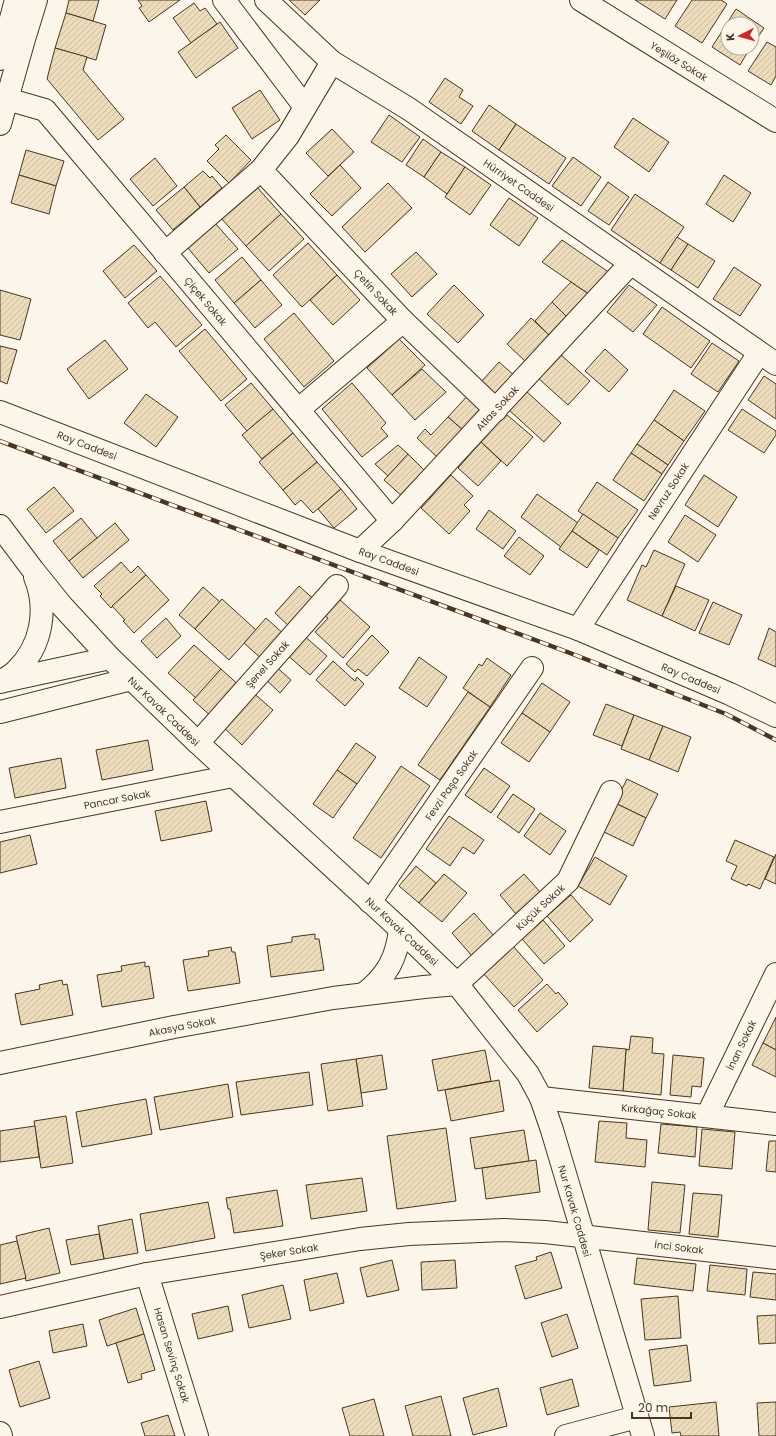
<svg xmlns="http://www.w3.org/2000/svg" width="776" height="1436" font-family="Poppins,sans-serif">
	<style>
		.building { fill: url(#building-hatch); stroke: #4a3520 }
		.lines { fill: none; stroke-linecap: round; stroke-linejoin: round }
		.minor-casing { stroke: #4a3520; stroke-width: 24 }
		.minor { stroke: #fbf6e9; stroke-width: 22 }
		.rail-casing { stroke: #4a3520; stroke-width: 4.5 }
		.rail { stroke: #fbf6e9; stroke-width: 3; stroke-dasharray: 9; stroke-linecap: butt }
		.labels { text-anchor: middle; stroke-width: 3; stroke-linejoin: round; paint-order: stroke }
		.street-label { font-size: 10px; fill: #4a3520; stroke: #fbf6e9 }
	</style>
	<defs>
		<pattern id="building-hatch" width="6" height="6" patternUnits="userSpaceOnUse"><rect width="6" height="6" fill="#ecdcbc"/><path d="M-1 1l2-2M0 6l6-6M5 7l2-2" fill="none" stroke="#ccbda1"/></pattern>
	</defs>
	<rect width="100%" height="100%" fill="#fbf6e9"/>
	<g class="building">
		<path d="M69,0H99L93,21L66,13Z"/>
		<path d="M138,0H180L149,22L139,8L142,6Z"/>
		<path d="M289,0H320L305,15Z"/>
		<path d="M635,0H677L665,19Z"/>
		<path d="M692,0H721L727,4L702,43L675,26Z"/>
		<path d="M194,3L200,11L205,8L217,24L191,43L173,18Z"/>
		<path d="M736,9L764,28L752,46V24H728V48H750L740,65L712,47Z"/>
		<path d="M66,13L106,25L96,60L55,48Z"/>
		<path d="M220,22L238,48L196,78L178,52Z"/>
		<path d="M767,42L776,47V76L771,85L748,71Z"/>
		<path d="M55,48L87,57L83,70L124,119L98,140L47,79Z"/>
		<path d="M445,78L463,90L459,97L473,106L461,124L429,102Z"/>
		<path d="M260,90L280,120L252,139L232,108Z"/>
		<path d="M489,105L516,124L499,150L472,131Z"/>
		<path d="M389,115L420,137L402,162L371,142Z"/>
		<path d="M633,118L669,142L649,172L614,147Z"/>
		<path d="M516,124L566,158L549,184L499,150Z"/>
		<path d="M332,129L354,152L328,176L306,153Z"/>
		<path d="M226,135L251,160L229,183L207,161L219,149L215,145Z"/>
		<path d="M423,139L441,152L424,177L406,165Z"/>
		<path d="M26,150L64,161L56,186L19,175Z"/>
		<path d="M441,152L465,167L447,194L424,177Z"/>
		<path d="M573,157L601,177L581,206L552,186Z"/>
		<path d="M155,158L177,186L153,206L130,179Z"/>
		<path d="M340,165L361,188L332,216L310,194Z"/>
		<path d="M465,167L491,185L470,215L445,197Z"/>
		<path d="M203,171L210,178L212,176L222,188L200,207L184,187Z"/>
		<path d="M19,175L56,186L49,214L11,203Z"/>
		<path d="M724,175L751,193L733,222L706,204Z"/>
		<path d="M608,182L629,197L609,225L588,211Z"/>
		<path d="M388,183L412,208L365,252L342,227Z"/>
		<path d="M256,186L281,214L246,246L221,218Z"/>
		<path d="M184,187L200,207L173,230L156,210Z"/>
		<path d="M635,194L684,227L660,263L611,230Z"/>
		<path d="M509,198L538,218L519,246L490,225Z"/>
		<path d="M281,214L304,239L269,271L246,246Z"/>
		<path d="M215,223L238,249L209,273L187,247Z"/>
		<path d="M677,237L688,244L671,270L660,263Z"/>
		<path d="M562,240L610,273L590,295L542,262Z"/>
		<path d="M308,243L337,275L302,307L273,275Z"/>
		<path d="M688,244L715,261L698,288L671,270Z"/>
		<path d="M134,245L157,271L125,298L103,271Z"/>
		<path d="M416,252L437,274L412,297L391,274Z"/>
		<path d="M242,257L261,280L234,303L215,280Z"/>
		<path d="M734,267L761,285L740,316L713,299Z"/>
		<path d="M337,275L360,300L333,325L310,300Z"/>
		<path d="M160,276L202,325L176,347L155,322L148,328L128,303Z"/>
		<path d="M261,280L282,305L255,328L234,303Z"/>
		<path d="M571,282L590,295L568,318L552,302Z"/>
		<path d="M454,285L484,315L458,343L427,314Z"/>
		<path d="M629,285L657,305L633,332L607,312Z"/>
		<path d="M0,290L31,299L20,340L0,335Z"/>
		<path d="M552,302L568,318L551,337L535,321Z"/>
		<path d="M662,307L710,341L691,368L643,334Z"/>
		<path d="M294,313L334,361L304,387L264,339Z"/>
		<path d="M531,318L551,337L527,363L507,344Z"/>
		<path d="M205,329L247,379L221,401L179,351Z"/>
		<path d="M399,339L425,365L392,395L367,368Z"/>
		<path d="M105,340L128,369L89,399L67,369Z"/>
		<path d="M712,343L739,361L718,392L691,374Z"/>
		<path d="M0,346L17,350L7,384L0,381Z"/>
		<path d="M605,349L628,370L609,392L585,371Z"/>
		<path d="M560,354L590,381L568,405L538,378Z"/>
		<path d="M499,362L515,376L495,397L480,383Z"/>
		<path d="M422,369L446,392L415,420L392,395Z"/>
		<path d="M764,376L776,384V419L748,400Z"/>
		<path d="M251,383L273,409L247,431L225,405Z"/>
		<path d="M352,383L386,423L381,428L388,436L362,457L322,409Z"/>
		<path d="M674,390L705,411L684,441L654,420Z"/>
		<path d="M526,391L561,423L544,442L509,410Z"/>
		<path d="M146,394L178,417L156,447L124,423Z"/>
		<path d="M469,394L484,409L464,431L448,417Z"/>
		<path d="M273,409L293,433L262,459L242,435Z"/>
		<path d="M742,409L776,431V435L764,453L728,430Z"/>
		<path d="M506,414L533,437L507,466L481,442Z"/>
		<path d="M448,417L464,431L439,459L417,438L425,429L431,435Z"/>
		<path d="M654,420L684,441L668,465L637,444Z"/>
		<path d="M293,433L317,462L283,490L259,462Z"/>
		<path d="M481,442L501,461L478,486L458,468Z"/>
		<path d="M637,444L668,465L662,474L631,453Z"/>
		<path d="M398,445L408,454L388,476L375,464Z"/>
		<path d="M631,453L662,474L644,501L613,480Z"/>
		<path d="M408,454L426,472L403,497L384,480Z"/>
		<path d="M317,462L341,489L313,513L301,500L295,505L283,490Z"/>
		<path d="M451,475L473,496L464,505L470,511L449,534L421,508Z"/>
		<path d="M704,475L737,497L718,527L685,505Z"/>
		<path d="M597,482L638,510L618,538L578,511Z"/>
		<path d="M54,487L74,511L46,533L27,509Z"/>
		<path d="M341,489L357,509L334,528L318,509Z"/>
		<path d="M537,494L578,523L561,547L521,517Z"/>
		<path d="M489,510L516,531L503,549L476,529Z"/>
		<path d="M583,514L618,538L607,555L572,531Z"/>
		<path d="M685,515L716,535L698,562L668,542Z"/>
		<path d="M81,518L97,538L69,561L53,541Z"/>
		<path d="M115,523L129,540L83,578L69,561Z"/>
		<path d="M572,531L599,550L587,568L559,549Z"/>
		<path d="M519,537L544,556L530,575L504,556Z"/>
		<path d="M654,550L685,564L662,616L627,600L642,565L646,567Z"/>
		<path d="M121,562L131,573L138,566L146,575L111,608L100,596L102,594L94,586Z"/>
		<path d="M146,575L169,600L134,633L123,621L125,620L112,606Z"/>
		<path d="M299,586L317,602L293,630L275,613Z"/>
		<path d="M676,586L709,600L695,631L662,616Z"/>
		<path d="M203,587L220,602L195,629L179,615Z"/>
		<path d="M222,599L256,630L229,660L195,629Z"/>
		<path d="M339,599L370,627L343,658L315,632L328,618L325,616Z"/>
		<path d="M713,602L742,615L729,645L699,633Z"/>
		<path d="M166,618L181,636L157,658L141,641Z"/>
		<path d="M266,618L286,636L264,661L244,643Z"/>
		<path d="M769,628L776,632V667L758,659Z"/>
		<path d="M301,633L327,656L310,675L284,652Z"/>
		<path d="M372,635L389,652L367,676L358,669L355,672L346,664Z"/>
		<path d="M194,645L221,669L196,698L168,673Z"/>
		<path d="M419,657L447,677L427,707L399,688Z"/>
		<path d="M487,658L511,675L490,707L463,688L479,664L482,666Z"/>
		<path d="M333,661L355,681L357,677L364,684L345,706L316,680Z"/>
		<path d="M273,664L291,680L280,693L262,676Z"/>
		<path d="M221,669L241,687L213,718L193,700Z"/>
		<path d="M542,683L570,702L550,732L522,713Z"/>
		<path d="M250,690L273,710L242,745L220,724Z"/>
		<path d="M468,692L490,707L440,780L418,765Z"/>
		<path d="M606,704L634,715L622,746L593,735Z"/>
		<path d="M522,713L550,732L529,762L501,743Z"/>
		<path d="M634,715L663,726L649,760L621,749Z"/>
		<path d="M663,726L691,737L678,772L649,760Z"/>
		<path d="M148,740L153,770L102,780L96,750Z"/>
		<path d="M356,743L376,757L357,784L337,770Z"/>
		<path d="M61,758L66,788L15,798L9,768Z"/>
		<path d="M401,766L430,786L381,858L353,838Z"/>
		<path d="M484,768L510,786L491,813L465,795Z"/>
		<path d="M337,770L357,784L333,818L313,804Z"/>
		<path d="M627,779L658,794L646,818L615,803Z"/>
		<path d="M513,794L535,809L519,833L497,817Z"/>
		<path d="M206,801L212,831L161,841L155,811Z"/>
		<path d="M615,803L646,818L633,846L602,831Z"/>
		<path d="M540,813L566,831L550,855L524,836Z"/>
		<path d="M449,816L484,840L474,854L463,847L450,866L426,849Z"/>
		<path d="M30,835L37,864L0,873V842Z"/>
		<path d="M735,840L774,857L760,889L748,884L747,886L731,879L737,866L726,861Z"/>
		<path d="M776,854V884L765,879Z"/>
		<path d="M595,857L627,876L610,905L578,886Z"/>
		<path d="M416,866L436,883L419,903L399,886Z"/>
		<path d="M444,874L467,893L442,922L419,903Z"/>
		<path d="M524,874L541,893L516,914L500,895Z"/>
		<path d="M571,895L593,920L570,942L547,916Z"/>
		<path d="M474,913L494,936L472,956L452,933Z"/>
		<path d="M543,920L565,946L544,964L522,939Z"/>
		<path d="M315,934V939H319L324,970L271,977L267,946L292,942V937Z"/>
		<path d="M513,946L543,980L514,1007L483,973Z"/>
		<path d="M231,947L232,952H235L240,983L188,991L183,960L209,956L208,951Z"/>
		<path d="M145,962V967L149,966L154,998L102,1007L97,975L122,971L121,966Z"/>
		<path d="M62,980L63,985L67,984L73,1015L21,1025L15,994L40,989L39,985Z"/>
		<path d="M547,984L556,994L558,992L568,1004L537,1032L518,1010Z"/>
		<path d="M776,1017V1050L763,1043Z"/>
		<path d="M631,1036L653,1038L652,1053L664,1054L661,1095L623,1091L626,1049L629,1050Z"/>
		<path d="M763,1043L776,1050V1077L752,1065Z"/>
		<path d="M593,1046L626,1049L623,1091L589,1088Z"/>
		<path d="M485,1050L491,1081L438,1091L432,1060Z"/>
		<path d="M382,1055L387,1089L361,1093L356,1059Z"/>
		<path d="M673,1055L704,1058L701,1087L692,1086L691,1097L670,1095Z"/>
		<path d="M356,1059L363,1106L328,1111L321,1064Z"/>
		<path d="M309,1072L313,1105L241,1115L236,1082Z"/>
		<path d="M499,1080L504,1111L451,1121L445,1090Z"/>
		<path d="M228,1084L233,1117L160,1130L154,1097Z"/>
		<path d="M146,1099L152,1134L82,1147L76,1112Z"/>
		<path d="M66,1116L73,1163L41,1168L34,1121Z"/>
		<path d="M599,1121L627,1123L626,1138L647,1140L645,1167L595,1162Z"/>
		<path d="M661,1124L697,1127L695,1157L658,1153Z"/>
		<path d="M35,1126L39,1157L0,1162V1131Z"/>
		<path d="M446,1128L456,1201L397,1209L387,1136Z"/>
		<path d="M702,1129L735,1132L732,1169L699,1166Z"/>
		<path d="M524,1130L529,1161L475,1169L470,1138Z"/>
		<path d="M769,1141H776V1172L766,1171Z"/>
		<path d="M536,1160L540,1192L486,1199L482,1168Z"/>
		<path d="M362,1178L367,1211L311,1219L306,1185Z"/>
		<path d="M652,1182L685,1185L680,1233L648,1230Z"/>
		<path d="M277,1190L283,1226L234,1233L230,1209H228L226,1198Z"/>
		<path d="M693,1193L722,1195L718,1237L689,1234Z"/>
		<path d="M208,1202L215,1238L146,1251L140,1214Z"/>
		<path d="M132,1219L138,1253L104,1259L98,1226Z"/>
		<path d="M49,1228L60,1273L26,1281L16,1236Z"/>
		<path d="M99,1234L104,1259L71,1265L66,1240Z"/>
		<path d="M17,1241L26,1278L0,1284V1245Z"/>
		<path d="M551,1252L562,1288L525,1299L515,1266L537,1260L536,1257Z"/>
		<path d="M637,1258L696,1264L693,1291L634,1284Z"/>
		<path d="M392,1260L399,1290L367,1297L360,1268Z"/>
		<path d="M455,1260L457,1288L422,1290L421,1262Z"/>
		<path d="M710,1265L747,1269L745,1295L707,1291Z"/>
		<path d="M753,1272L776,1274V1300L750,1297Z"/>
		<path d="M337,1273L344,1303L310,1311L304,1280Z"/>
		<path d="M283,1285L291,1319L249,1328L242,1295Z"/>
		<path d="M678,1296L681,1338L645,1340L641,1299Z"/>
		<path d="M228,1306L233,1331L198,1339L192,1314Z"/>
		<path d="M136,1308L144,1334L107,1346L99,1320Z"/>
		<path d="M567,1314L578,1348L552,1357L541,1323Z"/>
		<path d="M776,1315V1343L759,1344L757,1316Z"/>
		<path d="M83,1324L87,1346L53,1353L49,1331Z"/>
		<path d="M144,1334L155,1370L141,1374L142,1379L128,1383L116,1343Z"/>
		<path d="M687,1345L691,1381L654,1386L649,1350Z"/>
		<path d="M39,1361L50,1398L20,1407L9,1370Z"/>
		<path d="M572,1379L579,1406L547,1415L540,1388Z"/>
		<path d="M498,1388L507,1426L473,1435L463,1398Z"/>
		<path d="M441,1396L451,1436H413L405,1406Z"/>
		<path d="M374,1399L384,1436H350L342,1408Z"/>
		<path d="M716,1402L719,1436H681L680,1432L672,1433L669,1407Z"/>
		<path d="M776,1402V1436H759L757,1403Z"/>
		<path d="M168,1415L175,1436H145L141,1423Z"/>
	</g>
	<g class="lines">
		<defs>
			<g id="minor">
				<path d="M224,0L305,107"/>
				<path d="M266,0L332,62L409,109L776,364"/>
				<path d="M581,0L776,121"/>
				<path d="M0,59L16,0"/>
				<path d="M7,99L45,110L392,521"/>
				<path d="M0,124L24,39L36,0"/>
				<path d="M261,170L403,321L496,410"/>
				<path d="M165,253L261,170L288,136L332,62"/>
				<path d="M298,410L403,321"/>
				<path d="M0,412L360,551L578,629L730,694L776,716"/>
				<path d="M0,526L33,570L62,606L110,658L198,743L400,929L457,984L528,1074L541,1098L552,1130L643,1436"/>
				<path d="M360,551L392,521L631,263"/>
				<path d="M578,629L759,353"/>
				<path d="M4,681L110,658"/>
				<path d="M1,682C6,678 12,675 16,671C42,646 48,609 35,577"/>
				<path d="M0,712L131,679"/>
				<path d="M198,743L337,586"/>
				<path d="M0,822L233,776"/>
				<path d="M370,902L532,668"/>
				<path d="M364,994C387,976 397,958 400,929"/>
				<path d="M0,1063L174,1027L333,998L424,987L457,984L568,881L611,792"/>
				<path d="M541,1098L776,1124"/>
				<path d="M707,1116L776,974"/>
				<path d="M147,1274L197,1436"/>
				<path d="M0,1307L147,1274L360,1239L409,1234L504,1230L545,1232L776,1258"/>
				<path d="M0,1433L1,1436"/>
				<path d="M566,1436L637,1417"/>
			</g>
		</defs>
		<use href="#minor" class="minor-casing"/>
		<use href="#minor" class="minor"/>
		<defs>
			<path id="rail" d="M0,441L570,653L726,714L776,740"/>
		</defs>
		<use href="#rail" class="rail-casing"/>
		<use href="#rail" class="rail"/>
	</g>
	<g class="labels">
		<g class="street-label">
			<text transform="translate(679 61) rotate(32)" y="4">Yeşilöz Sokak</text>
			<text transform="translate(519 185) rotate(35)" y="4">Hürriyet Caddesi</text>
			<text transform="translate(376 292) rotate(47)" y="4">Çetin Sokak</text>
			<text transform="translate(206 301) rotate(50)" y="4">Çiçek Sokak</text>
			<text transform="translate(497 408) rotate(-47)" y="4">Atlas Sokak</text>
			<text transform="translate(87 445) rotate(21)" y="4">Ray Caddesi</text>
			<text transform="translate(668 491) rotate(-57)" y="4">Nevruz Sokak</text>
			<text transform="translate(389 561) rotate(20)" y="4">Ray Caddesi</text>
			<text transform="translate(267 664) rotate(-48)" y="4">Şenel Sokak</text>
			<text transform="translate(691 678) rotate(23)" y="4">Ray Caddesi</text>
			<text transform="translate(164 711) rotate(44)" y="4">Nur Kavak Caddesi</text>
			<text transform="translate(451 785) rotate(-55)" y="4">Fevzi Paşa Sokak</text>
			<text transform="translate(117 799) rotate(-11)" y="4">Pancar Sokak</text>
			<text transform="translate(540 907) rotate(-43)" y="4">Küçük Sokak</text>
			<text transform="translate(402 931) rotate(43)" y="4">Nur Kavak Caddesi</text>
			<text transform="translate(182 1026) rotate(-11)" y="4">Akasya Sokak</text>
			<text transform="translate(741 1045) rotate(-64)" y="4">İnan Sokak</text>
			<text transform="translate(659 1111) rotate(6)" y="4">Kırkağaç Sokak</text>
			<text transform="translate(575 1211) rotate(74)" y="4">Nur Kavak Caddesi</text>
			<text transform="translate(679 1247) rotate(7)" y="4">İnci Sokak</text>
			<text transform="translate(289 1251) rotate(-9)" y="4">Şeker Sokak</text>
			<text transform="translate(172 1355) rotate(73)" y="4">Hasan Sevinç Sokak</text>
		</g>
	</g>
	<g transform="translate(740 36) rotate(264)"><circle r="19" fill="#fbf6e9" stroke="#b4a999"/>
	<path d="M0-3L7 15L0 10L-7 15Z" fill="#c62828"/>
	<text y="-6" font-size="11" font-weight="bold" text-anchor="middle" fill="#4a3520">K</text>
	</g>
	<path d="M632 1412v6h59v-6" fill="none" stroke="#4a3520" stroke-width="2"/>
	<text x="638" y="1412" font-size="12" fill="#4a3520" stroke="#fbf6e9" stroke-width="3" paint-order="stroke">20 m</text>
</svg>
